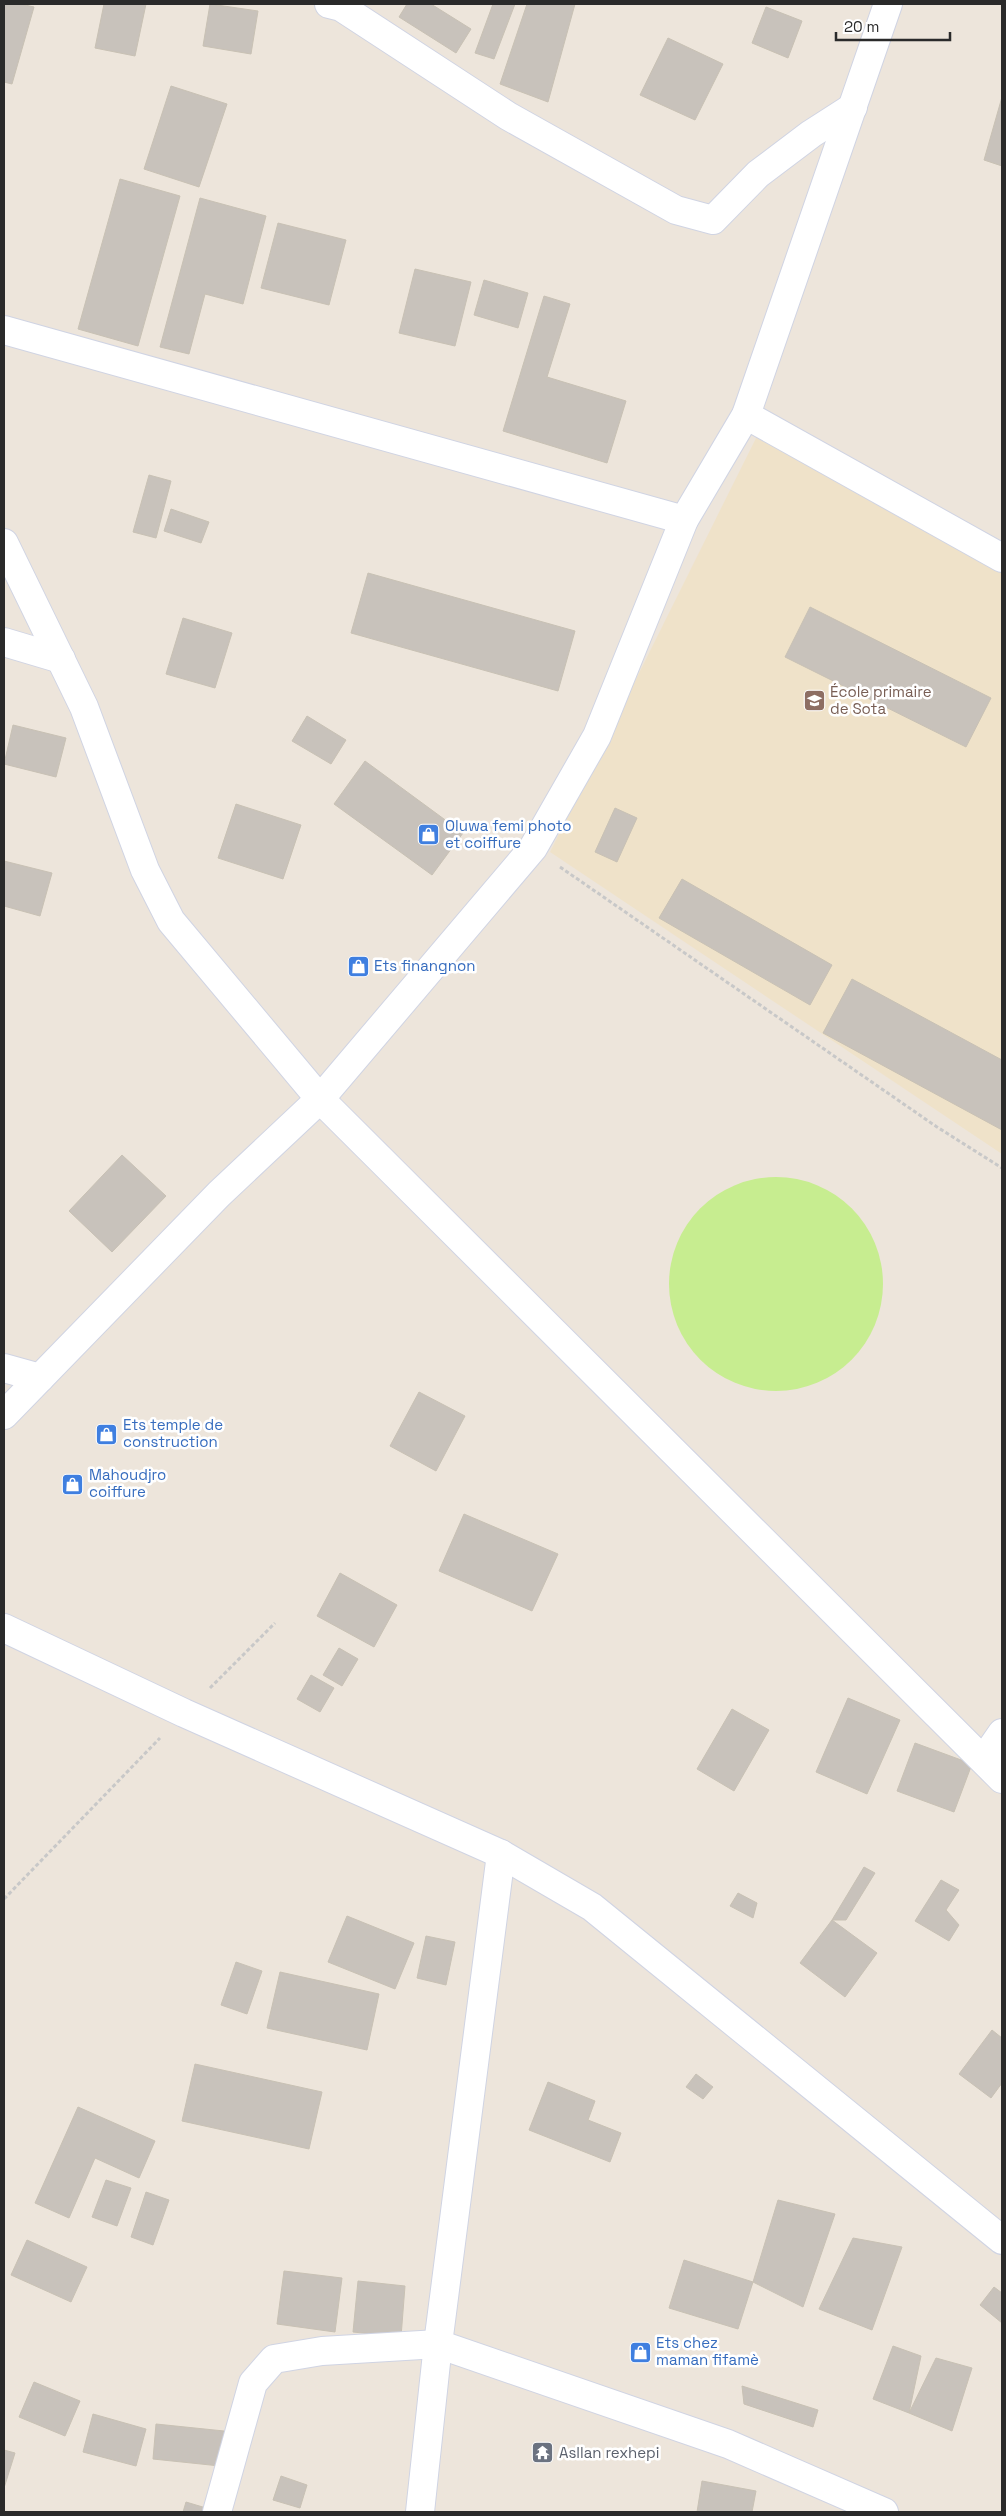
<svg xmlns="http://www.w3.org/2000/svg" width="1006" height="2516" font-family="'Space Grotesk',sans-serif">
	<style>
		.education { fill: #efe2c9 }
		.pitch { fill: #c7ed90 }
		.building { fill: #c8c2bb; stroke: #c8c1b4 }
		.lines { fill: none; stroke-linecap: round; stroke-linejoin: round }
		.minor-casing { stroke: #d0d4e3; stroke-width: 30 }
		.path { stroke: #c8c8c8; stroke-width: 3; stroke-dasharray: 4 2.5; stroke-linecap: butt }
		.minor { stroke: #fff; stroke-width: 28 }
		.labels { text-anchor: middle; stroke-width: 5; stroke-linejoin: round; paint-order: stroke }
		.education-label { font-size: 15px; fill: #785e54; stroke: #fff; text-anchor: start }
		.shop-label { font-size: 15px; fill: #366cbe; stroke: #fff; text-anchor: start }
		.worship-label { font-size: 15px; fill: #5b616d; stroke: #fff; text-anchor: start }
	</style>
	<rect width="100%" height="100%" fill="#ede5db"/>
	<path class="education" d="M763,424L1002,550V1154L550,852Z"/>
	<circle class="pitch" cx="776" cy="1284" r="107"/>
	<g class="building">
		<path d="M4,4H21L34,7L12,84L4,82Z"/>
		<path d="M104,4H146L135,56L95,48Z"/>
		<path d="M210,4L258,11L251,54L203,46Z"/>
		<path d="M407,4H431L471,29L456,53L399,17Z"/>
		<path d="M493,4H515L494,59L475,53Z"/>
		<path d="M527,4H575L548,102L500,84Z"/>
		<path d="M766,7L802,21L788,58L752,43Z"/>
		<path d="M668,38L723,64L695,120L640,95Z"/>
		<path d="M171,86L227,104L199,187L144,169Z"/>
		<path d="M1002,97V166L984,160Z"/>
		<path d="M120,179L180,196L138,346L78,329Z"/>
		<path d="M200,198L266,216L243,304L205,294L189,354L160,347Z"/>
		<path d="M278,223L346,240L329,305L261,288Z"/>
		<path d="M415,269L471,282L455,346L399,333Z"/>
		<path d="M484,280L528,293L518,328L474,315Z"/>
		<path d="M544,296L570,304L547,377L626,401L607,463L503,431Z"/>
		<path d="M149,475L171,481L156,538L133,532Z"/>
		<path d="M171,509L209,522L201,543L164,531Z"/>
		<path d="M368,573L575,631L558,691L351,633Z"/>
		<path d="M810,607L991,698L966,747L785,657Z"/>
		<path d="M183,618L232,633L215,688L166,674Z"/>
		<path d="M307,716L346,740L331,764L292,741Z"/>
		<path d="M13,725L66,738L56,777L4,764Z"/>
		<path d="M365,761L463,833L432,875L334,804Z"/>
		<path d="M236,804L301,825L283,879L218,858Z"/>
		<path d="M615,808L637,818L617,862L595,852Z"/>
		<path d="M4,861L52,873L40,916L4,906Z"/>
		<path d="M682,879L832,965L810,1005L659,918Z"/>
		<path d="M852,979L1002,1060V1130L823,1033Z"/>
		<path d="M122,1155L166,1196L112,1252L69,1211Z"/>
		<path d="M419,1392L465,1416L436,1471L390,1446Z"/>
		<path d="M464,1514L558,1554L532,1611L439,1571Z"/>
		<path d="M340,1573L397,1605L374,1647L317,1616Z"/>
		<path d="M339,1648L358,1659L342,1686L323,1675Z"/>
		<path d="M311,1675L334,1688L320,1712L297,1699Z"/>
		<path d="M848,1698L900,1720L867,1794L816,1772Z"/>
		<path d="M732,1709L769,1730L734,1791L697,1769Z"/>
		<path d="M915,1743L972,1764L954,1812L897,1791Z"/>
		<path d="M864,1867L875,1873L846,1920H832Z"/>
		<path d="M941,1880L959,1890L946,1910L959,1925L949,1941L915,1921Z"/>
		<path d="M738,1893L757,1903L753,1918L730,1906Z"/>
		<path d="M347,1916L414,1943L395,1989L328,1962Z"/>
		<path d="M832,1920L877,1953L845,1997L800,1963Z"/>
		<path d="M426,1936L455,1942L446,1985L417,1978Z"/>
		<path d="M236,1962L262,1971L247,2014L221,2005Z"/>
		<path d="M280,1972L379,1994L367,2050L267,2028Z"/>
		<path d="M992,2030L1002,2038V2083L991,2098L959,2074Z"/>
		<path d="M195,2064L322,2092L309,2149L182,2121Z"/>
		<path d="M696,2074L713,2087L703,2099L686,2087Z"/>
		<path d="M548,2082L595,2101L588,2120L621,2133L610,2162L529,2130Z"/>
		<path d="M78,2107L155,2141L139,2178L95,2158L69,2218L35,2203Z"/>
		<path d="M106,2180L131,2188L117,2226L92,2217Z"/>
		<path d="M146,2192L169,2200L153,2245L131,2237Z"/>
		<path d="M778,2200L835,2214L803,2307L753,2282Z"/>
		<path d="M853,2238L902,2247L872,2330L819,2309Z"/>
		<path d="M27,2240L87,2267L71,2302L11,2275Z"/>
		<path d="M684,2260L753,2282L738,2329L669,2308Z"/>
		<path d="M284,2271L342,2278L335,2332L277,2324Z"/>
		<path d="M358,2281L405,2286L401,2337L353,2332Z"/>
		<path d="M994,2287L1002,2293V2323L980,2305Z"/>
		<path d="M893,2346L921,2356L909,2413L873,2399Z"/>
		<path d="M936,2358L972,2368L952,2431L909,2413Z"/>
		<path d="M34,2382L80,2401L65,2436L19,2417Z"/>
		<path d="M742,2386L818,2410L813,2427L744,2404Z"/>
		<path d="M93,2414L146,2429L136,2466L83,2452Z"/>
		<path d="M156,2424L224,2431L220,2466L153,2459Z"/>
		<path d="M4,2450L15,2453L4,2488Z"/>
		<path d="M281,2476L307,2485L300,2508L273,2500Z"/>
		<path d="M702,2481L756,2491L752,2512H697Z"/>
		<path d="M186,2502L206,2508L205,2512H183Z"/>
	</g>
	<g class="lines">
		<defs>
			<g id="minor">
				<path d="M329,4L341,7L508,116L676,210L713,220L758,174L811,134L853,107"/>
				<path d="M4,330L684,520"/>
				<path d="M746,415L1002,558"/>
				<path d="M4,543L84,707L145,870L171,921L320,1099L1002,1779"/>
				<path d="M4,642L61,659"/>
				<path d="M4,1368L40,1378"/>
				<path d="M4,1415L219,1194L320,1099L533,848L597,736L684,520L746,415L888,4"/>
				<path d="M4,1628L184,1713L501,1854L592,1907L1002,2240"/>
				<path d="M984,1759L1002,1733"/>
				<path d="M217,2512L253,2383L274,2359L322,2351L438,2344L728,2444L884,2512"/>
				<path d="M420,2512L438,2344L501,1854"/>
			</g>
		</defs>
		<use href="#minor" class="minor-casing"/>
		<g class="path">
			<path d="M560,867L937,1127L1002,1168"/>
			<path d="M210,1688L275,1623"/>
			<path d="M4,1899L160,1738"/>
		</g>
		<use href="#minor" class="minor"/>
	</g>
	<defs>
		<symbol id="school-square" viewBox="-11 -11 22 22"><rect x="-9" y="-9" width="18" height="18" rx="4" fill="#8d6e63" stroke="#fff"/><path d="M0-5L7-2L0 1L-7-2ZM-4 1L0 2.5L4 1V4Q0 6-4 4Z" fill="#fff"/></symbol>
		<symbol id="shop-square" viewBox="-11 -11 22 22"><rect x="-9" y="-9" width="18" height="18" rx="4" fill="#3f7fe0" stroke="#fff"/><path d="M-5-2.5h2.3a2.7 3.5 0 0 1 5.4 0H5L5.5 6h-11ZM-1.5-2.5h3a1.5 2.3 0 0 0-3 0Z" fill="#fff"/></symbol>
		<symbol id="temple-square" viewBox="-11 -11 22 22"><rect x="-9" y="-9" width="18" height="18" rx="4" fill="#6b7280" stroke="#fff"/><path d="M0-6L5-2H3V0L6.5 2.5H4V6H1.5V3h-3V6H-4V2.5H-6.5L-3 0V-2H-5Z" fill="#fff"/></symbol>
	</defs>
	<g fill-rule="evenodd">
		<use href="#school-square" x="802" y="688" width="25" height="25"/>
		<use href="#shop-square" x="416" y="822" width="25" height="25"/>
		<use href="#shop-square" x="346" y="954" width="25" height="25"/>
		<use href="#shop-square" x="94" y="1422" width="25" height="25"/>
		<use href="#shop-square" x="60" y="1472" width="25" height="25"/>
		<use href="#shop-square" x="628" y="2340" width="25" height="25"/>
		<use href="#temple-square" x="530" y="2440" width="25" height="25"/>
	</g>
	<g class="labels">
		<g class="education-label">
			<text x="830" y="697">École primaire<tspan x="830" dy="17">de Sota</tspan></text>
		</g>
		<g class="shop-label">
			<text x="445" y="831">Oluwa femi photo<tspan x="445" dy="17">et coiffure</tspan></text>
			<text x="374" y="971">Ets finangnon</text>
			<text x="123" y="1430">Ets temple de<tspan x="123" dy="17">construction</tspan></text>
			<text x="89" y="1480">Mahoudjro<tspan x="89" dy="17">coiffure</tspan></text>
			<text x="656" y="2348">Ets chez<tspan x="656" dy="17">maman fifamè</tspan></text>
		</g>
		<g class="worship-label">
			<text x="559" y="2458">Asllan rexhepi</text>
		</g>
	</g>
	<rect width="1006" height="2516" fill="none" stroke="#2a2a2a" stroke-width="10"/>
	<path d="M836 32v8h114v-8" fill="none" stroke="#2a2a2a" stroke-width="2.5"/>
	<text x="844" y="32" font-size="15" fill="#2a2a2a" stroke="#ffffff" stroke-width="4" paint-order="stroke">20 m</text>
</svg>
